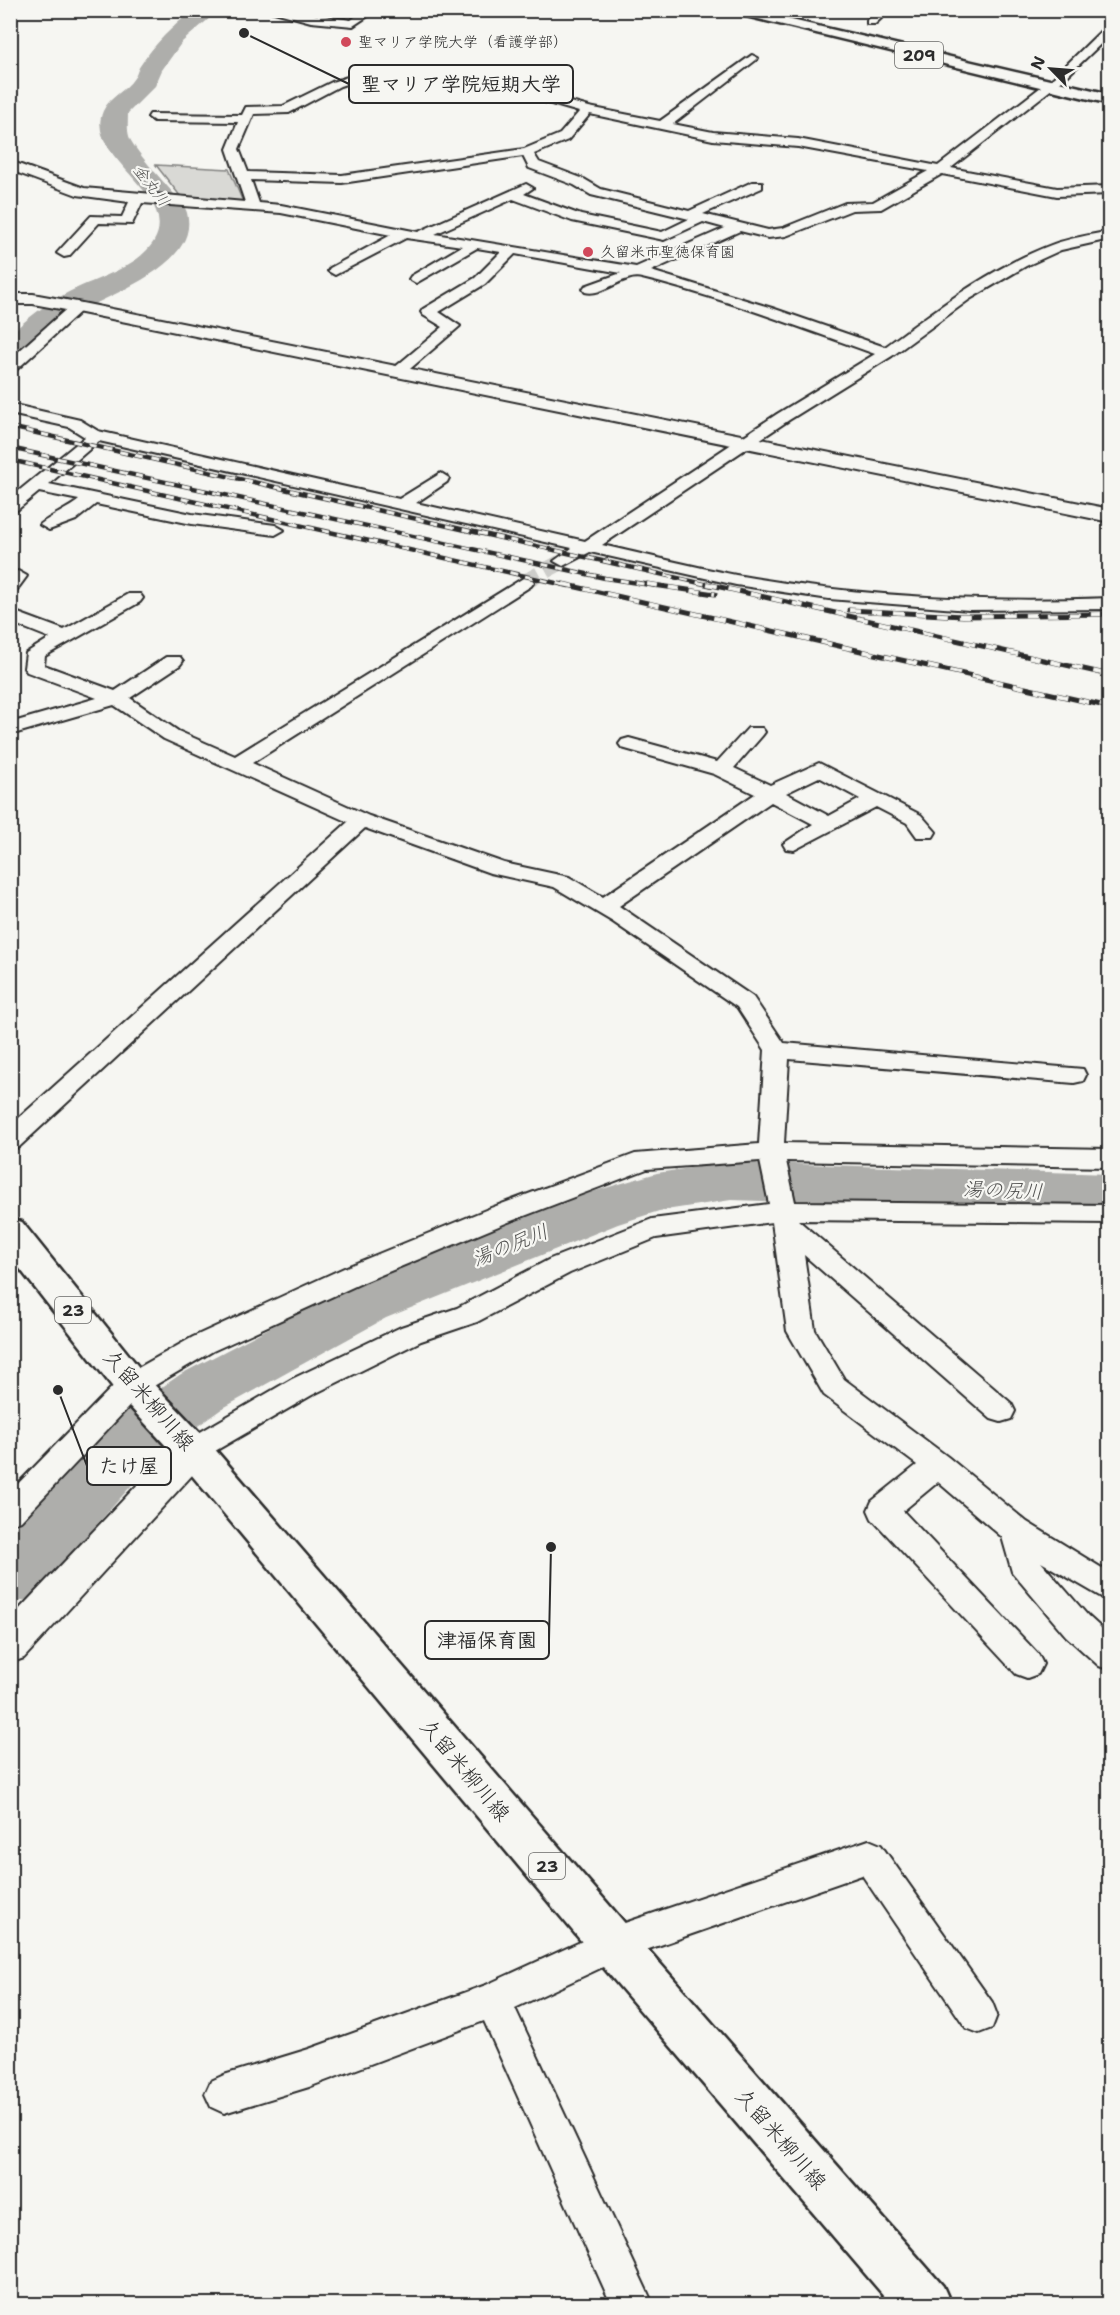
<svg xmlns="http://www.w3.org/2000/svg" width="1120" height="2315" font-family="'Shantell Sans','Klee One',sans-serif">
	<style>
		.green { fill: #d9d9d5; stroke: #828280; stroke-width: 1.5 }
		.water { fill: #aeaeab; stroke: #7a7a78; stroke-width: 1.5 }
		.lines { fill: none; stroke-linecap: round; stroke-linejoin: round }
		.shore-far1 { stroke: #5f5f5e; stroke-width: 1.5 }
		.shore { stroke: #5f5f5e; stroke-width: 2 }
		.river { fill: #aeaeab; fill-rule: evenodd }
		.minor-tunnel { stroke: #cdcdca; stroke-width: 16; stroke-dasharray: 16 8; stroke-linecap: butt }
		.minor-casing { stroke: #2b2b2b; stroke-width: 4 }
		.tertiary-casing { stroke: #2b2b2b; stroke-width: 4 }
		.primary-casing { stroke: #2b2b2b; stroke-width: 5 }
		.trunk-casing { stroke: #2b2b2b; stroke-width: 5 }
		.minor { fill: #f6f6f2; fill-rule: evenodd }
		.tertiary { fill: #f6f6f2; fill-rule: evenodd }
		.primary { fill: #f6f6f2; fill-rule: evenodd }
		.trunk { fill: #f6f6f2; fill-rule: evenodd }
		.rail-far1-casing { stroke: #2b2b2b; stroke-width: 4.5 }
		.rail-casing { stroke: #2b2b2b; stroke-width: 5 }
		.rail-far1 { stroke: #f6f6f2; stroke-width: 3; stroke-dasharray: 8; stroke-linecap: butt }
		.rail { stroke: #f6f6f2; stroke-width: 4; stroke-dasharray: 11; stroke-linecap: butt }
		.poi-dot { fill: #d1495b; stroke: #f6f6f2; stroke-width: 2 }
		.labels { text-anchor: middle; stroke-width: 4.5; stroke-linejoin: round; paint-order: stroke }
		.far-poi-label { font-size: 15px; fill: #2b2b2b; stroke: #f6f6f2; text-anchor: start }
		.shield { fill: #f6f6f2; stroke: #686867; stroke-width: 1.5 }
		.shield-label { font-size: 16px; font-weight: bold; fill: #2b2b2b }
		.far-water-label { font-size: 16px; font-style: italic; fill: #525251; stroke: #f6f6f2 }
		.water-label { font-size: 20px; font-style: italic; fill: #525251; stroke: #f6f6f2 }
		.near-street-label { font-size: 21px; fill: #2b2b2b; stroke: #f6f6f2 }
		.leader { fill: none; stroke: #2b2b2b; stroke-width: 2 }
		.callout-dot { fill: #2b2b2b; stroke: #f6f6f2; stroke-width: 2 }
		.callout { fill: #f6f6f2; stroke: #2b2b2b; stroke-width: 2 }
		.callout-label { font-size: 20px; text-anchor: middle; font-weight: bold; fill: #2b2b2b }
	</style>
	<rect width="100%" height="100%" fill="#f6f6f2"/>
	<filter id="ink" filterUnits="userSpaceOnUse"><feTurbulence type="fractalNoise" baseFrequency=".0167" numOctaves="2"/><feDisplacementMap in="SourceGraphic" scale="12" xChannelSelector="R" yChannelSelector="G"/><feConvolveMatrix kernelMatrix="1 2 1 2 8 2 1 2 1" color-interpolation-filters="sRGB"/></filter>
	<g filter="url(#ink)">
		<path class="green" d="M156,165L229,169L243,202L181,197Z"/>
		<path class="water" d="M122,1436L143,1457L11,1603V1557Z"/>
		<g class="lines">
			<path class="shore-far1" d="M10,1561L18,1558L120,1447H124L132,1455V1459L22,1581"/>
			<path class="shore" d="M10,1594L23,1579"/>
			<g class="river">
				<path d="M193,10H219L182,42L162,70L155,86L128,113C128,120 127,129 129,136C132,148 165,183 174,194C178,200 186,207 187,213C201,268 101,296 67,319C50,331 30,359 10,364V335C27,318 45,305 65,294C92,279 137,269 154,241C181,194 83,157 103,111C110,96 126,91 134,78C137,75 137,70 140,66C155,43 172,27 193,10Z"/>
				<path d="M731,1162L1110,1174V1212L731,1200L659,1211L618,1224L386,1318L223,1408L160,1453L33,1597L10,1605V1533L116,1419L181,1374L346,1288L578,1196L657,1173Z"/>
			</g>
			<path class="minor-tunnel" d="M525,582L563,561"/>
			<defs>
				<g id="minor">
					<path d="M267,10H288L351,20L364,10H377L353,26L311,22Z"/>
					<path d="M878,10H890L875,24H867V20Z"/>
					<path d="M1104,10H1110V35L1062,81L951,168L1057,188L1110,186V194L1057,196L942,174L881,209L852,210L786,236L768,238L740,231L651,271L772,308L885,347C937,309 990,268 1051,245C1069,238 1090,235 1110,231V239L1061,250L1026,266L970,299L892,356L789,420L602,545C647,555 691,566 736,575C859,597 985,603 1110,598V609L969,610L829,599L736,585L590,552L563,566L554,561L572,548L99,441L49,484L192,514L275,525L284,530L275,535L192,524L96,504L76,520L49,530L40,525C45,519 70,508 79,500L39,492L16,511L10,512V498L85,437L69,427L10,414V404L80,420L98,431L399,499L441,473L449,478L447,482L416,503L585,541L777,414L875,354C798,327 721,297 642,278C624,273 604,297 585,292L583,289L585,286L621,273L515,254L485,284L439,312L460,326L404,374H394L391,371L394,368L443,327L423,315L421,312L423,309L475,278L501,252L477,248L416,283L409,279L411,276L462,246L406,238L335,275L328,271L330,268L391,235L281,213L142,203L132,224L99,223L69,256L64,257L57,253L91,216L122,217L129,202L77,195L10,170V161L84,188L245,202L227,149L238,122L154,121L148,117L150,114L242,115L246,107L283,106L332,82L360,73L438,71L469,74L589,107L660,121L752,55L758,58L756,60L673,124L713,132L798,139L938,166L1054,77L1102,30ZM438,77L468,80L579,112L560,134L524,149L342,175L248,172L239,149L254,114L289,113L340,86L361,79ZM590,114L713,140L798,147L928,171L873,202L845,203L783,228L768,230L703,214L762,188V182H752L689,211L601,189L584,179L539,162L534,154L568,140ZM523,156L529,168L574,185L591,195L689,219L662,232L581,215L524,194L533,188L526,184L418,232L281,205L259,203L251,180L342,183ZM513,199L572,221L664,240L703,222L725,228L636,267L435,234Z"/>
					<path d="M77,303L82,304L84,307L82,310L15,371L10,372V359L72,304Z"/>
					<path d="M18,571L27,576L16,591L10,592V574Z"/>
					<path d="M525,577L531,578L534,582L531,586L252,763L369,816L504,863L569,877L603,897L755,794L714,774L622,748L619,744L622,740L629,738L717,762L748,728H762L765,732L762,736L734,768L770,785L819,763L921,815L936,832L933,837H917L907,823L876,807L794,850L786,849L783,844L813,824L771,802L619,906L753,997L784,1043L1083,1069L1086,1075L1083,1081L1074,1083L789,1059L784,1143L1110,1149V1167L786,1161L795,1202L1110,1205V1223L798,1220L1011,1403L1015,1411L1011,1419L1001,1422L991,1419L804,1255L815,1330L844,1379L948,1457L1027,1522L1110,1573V1602L1041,1562L1088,1616L1110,1636V1670L1099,1666L1066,1636L1012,1572L1002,1537L938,1482L903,1511L1038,1654L1043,1664L1038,1674L1027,1678L1016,1674L872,1519L868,1510L872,1501L917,1465L824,1395L787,1331L772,1222L656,1238L570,1273L477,1322L421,1341L312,1395L203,1458L193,1462L183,1458L178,1450L183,1442L292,1379L401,1327L457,1308L550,1259L652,1219L769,1204L760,1161L647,1169L506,1223L364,1282L213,1351L142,1393L21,1521L10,1524V1492L122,1377L193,1337L344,1268L488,1209L635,1154L759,1144L765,1050L737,1007L613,922L554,887L490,873L365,828L19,1147L10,1150V1126L348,822L164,739L114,705L10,735V723L97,698L27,672L24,668L26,653L50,638L10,622V610L64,630L128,594H140L143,598L140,602L45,656L44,665L115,691L166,657H180L183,661L180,665L130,698L178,731L235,756ZM819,777L860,799L829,816L786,793Z"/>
					<path d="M869,1840L881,1845L992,2002L997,2015L992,2028L979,2033L966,2028L862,1875L620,1959L515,2008L653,2304H611L484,2021L309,2087L224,2113L211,2107L205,2094L211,2081L224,2075L309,2049L486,1985L613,1927Z"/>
				</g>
				<g id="tertiary">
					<path d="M10,294H33L77,302L1110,509V522L77,312L33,304H10Z"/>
					<path d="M193,1436L206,1440L211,1450L206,1460L24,1658L10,1663V1619L180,1440Z"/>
				</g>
				<path id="primary" d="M10,1219L22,1222L145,1375L206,1439L629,1928L943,2286L951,2304H891L597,1960L180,1461L119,1395L10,1256Z"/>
				<path id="trunk" d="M721,10H748L1110,94V104Z"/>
			</defs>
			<use href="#minor" class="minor-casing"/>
			<use href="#tertiary" class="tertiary-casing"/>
			<use href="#primary" class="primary-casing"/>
			<use href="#trunk" class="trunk-casing"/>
			<use href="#minor" class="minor"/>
			<use href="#tertiary" class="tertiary"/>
			<use href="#primary" class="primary"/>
			<use href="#trunk" class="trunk"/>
			<defs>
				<g id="rail-far1">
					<path d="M10,427L713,586"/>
					<path d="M10,448L605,578L657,586"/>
					<path d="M10,460L569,586"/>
				</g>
				<g id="rail">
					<path d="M563,584L1110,707"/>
					<path d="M647,584L715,594"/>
					<path d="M707,584L1110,675"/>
					<path d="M849,610L963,616L1110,614"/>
				</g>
			</defs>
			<use href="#rail-far1" class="rail-far1-casing"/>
			<use href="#rail" class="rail-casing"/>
			<use href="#rail-far1" class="rail-far1"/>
			<use href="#rail" class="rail"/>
		</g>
	</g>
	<g class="poi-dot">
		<circle cx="346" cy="42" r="6"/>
		<circle cx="588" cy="252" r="6"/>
	</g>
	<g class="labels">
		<g class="far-poi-label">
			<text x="358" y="47">聖マリア学院大学（看護学部）</text>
			<text x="600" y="257">久留米市聖徳保育園</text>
		</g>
		<g class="shield">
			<rect x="895" y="42" width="48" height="26" rx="4.5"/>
			<rect x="55" y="1297" width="36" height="26" rx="4.5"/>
			<rect x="529" y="1853" width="36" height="26" rx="4.5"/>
		</g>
		<g class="shield-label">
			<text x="919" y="61">209</text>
			<text x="73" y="1316">23</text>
			<text x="547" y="1872">23</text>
		</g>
		<g class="far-water-label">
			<text transform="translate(152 185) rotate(52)" y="6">金丸川</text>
		</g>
		<g class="water-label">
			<text transform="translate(1003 1190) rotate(2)" y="7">湯の尻川</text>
			<text transform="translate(510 1245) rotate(-22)" y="7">湯の尻川</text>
		</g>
		<g class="near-street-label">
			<text transform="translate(149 1400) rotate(49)" y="7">久留米柳川線</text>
			<text transform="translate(465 1770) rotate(50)" y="7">久留米柳川線</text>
			<text transform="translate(781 2139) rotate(49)" y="7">久留米柳川線</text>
		</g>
	</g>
	<path class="leader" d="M244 33L349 84M58 1390L87 1466M551 1547L549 1640"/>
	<g class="callout-dot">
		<circle cx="244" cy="33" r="6"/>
		<circle cx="58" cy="1390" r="6"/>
		<circle cx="551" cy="1547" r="6"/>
	</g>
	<g class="callout">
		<rect x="349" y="65" width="224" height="38" rx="6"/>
		<rect x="87" y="1447" width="84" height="38" rx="6"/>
		<rect x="425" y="1621" width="124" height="38" rx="6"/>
	</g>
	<g class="callout-label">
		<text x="461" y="91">聖マリア学院短期大学</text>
		<text x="129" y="1473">たけ屋</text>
		<text x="487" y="1647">津福保育園</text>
	</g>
	<rect width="1120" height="2315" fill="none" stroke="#f6f6f2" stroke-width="36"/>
	<rect x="18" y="18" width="1084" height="2279" fill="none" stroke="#2b2b2b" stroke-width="2" filter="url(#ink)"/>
	<g transform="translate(1051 69) rotate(295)" stroke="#f6f6f2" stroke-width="4.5" paint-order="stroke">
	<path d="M0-4.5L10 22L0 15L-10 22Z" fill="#2b2b2b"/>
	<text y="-9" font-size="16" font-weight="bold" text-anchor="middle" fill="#2b2b2b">N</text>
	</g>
</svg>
